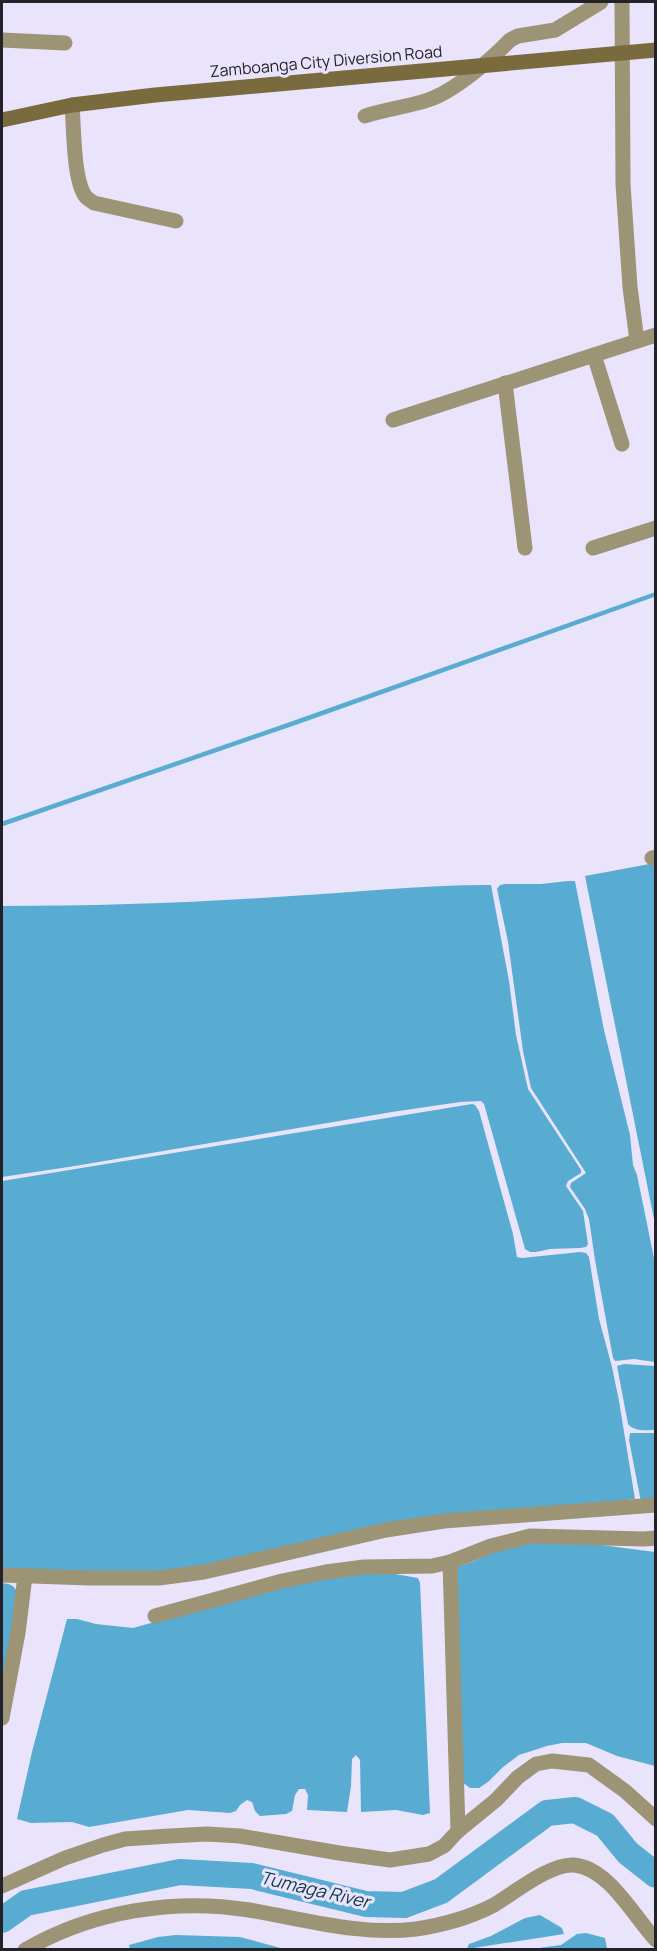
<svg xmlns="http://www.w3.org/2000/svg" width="657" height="1951" font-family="Manrope,sans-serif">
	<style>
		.water { fill: #58acd1 }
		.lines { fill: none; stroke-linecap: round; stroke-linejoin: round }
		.stream { stroke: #58acd1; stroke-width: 4.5 }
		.river { stroke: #58acd1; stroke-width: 26 }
		.street { stroke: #9d9375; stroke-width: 15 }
		.secondary { stroke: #796b3d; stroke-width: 15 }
		.labels { text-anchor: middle; stroke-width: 6; stroke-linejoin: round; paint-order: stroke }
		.street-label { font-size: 16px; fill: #23212a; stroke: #e9e4fc }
		.water-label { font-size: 18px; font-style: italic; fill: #103746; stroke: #e9e4fc }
	</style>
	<rect width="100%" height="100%" fill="#e9e4fc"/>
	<g class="water">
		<path d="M655,863V1224L585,876Z"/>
		<path d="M568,881H575L604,1030L630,1135L633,1165L637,1175L655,1263V1362L634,1359L615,1361L613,1358L595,1260L589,1219L585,1209L570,1187L571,1183L586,1173L531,1088L523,1051L508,942L497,889L500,885L505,884H541Z"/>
		<path d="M491,885L509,981L516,1035L528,1089L581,1170V1173L568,1181L566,1186L583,1211L588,1244L586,1247L580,1248L550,1249L536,1252H530L525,1249L484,1104L481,1101L460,1102L392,1112L75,1166L2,1177V906C93,906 185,903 276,897C348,893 419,885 491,885Z"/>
		<path d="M472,1104L475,1105L479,1111L513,1234L517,1257L522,1258L580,1252L586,1253L589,1257L599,1319L612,1367L619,1401L635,1499L483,1517L175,1578L2,1574V1181Z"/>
		<path d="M624,1364L655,1366V1430C647,1430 634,1432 628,1424L617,1366Z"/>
		<path d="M630,1433H655V1502H641L629,1440Z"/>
		<path d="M578,1542L655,1552V1766L617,1756L586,1743H562L547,1746L519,1755L503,1767L488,1782L479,1788H470L462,1782L452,1569L476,1560L507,1544Z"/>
		<path d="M389,1573L418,1578L420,1583L430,1813L423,1815L396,1810L361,1812L360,1760L356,1755L352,1759L351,1786L347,1812L307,1810L308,1795L305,1789H299L295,1795L292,1811L286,1814L260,1816L255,1811L252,1802L247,1800L240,1805L236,1811L230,1813L188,1810L89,1827L72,1822L31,1823L17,1819L32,1752L67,1619H77L96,1624L133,1628L277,1588L345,1574Z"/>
		<path d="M2,1583C12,1584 15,1586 19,1596L2,1703Z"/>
		<path d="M540,1915L562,1928L564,1934L467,1949L469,1944L491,1936L525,1918Z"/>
		<path d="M586,1933L605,1938L607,1949H532L561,1945L577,1934Z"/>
		<path d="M176,1935L240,1937L284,1949L130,1950L129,1945L158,1937Z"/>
	</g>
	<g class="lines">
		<path class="stream" d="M2,824L297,722L656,594"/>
		<path class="river" d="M2,1920L26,1903L180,1872L252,1876L366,1904L404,1905L441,1891L547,1813L575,1810L605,1825L628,1853L656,1875"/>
		<g class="street">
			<path d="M622,2L623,184L630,287L637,341"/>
			<path d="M2,40L65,43"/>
			<path d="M72,105C74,127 73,181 86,197C88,199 91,201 94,203L176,221"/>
			<path d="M365,116C386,109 407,107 428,100C453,92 491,60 510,40L518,36L555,30L601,2"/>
			<path d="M594,355L622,444"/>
			<path d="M505,383L525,548"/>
			<path d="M393,420L656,335"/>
			<path d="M593,548L656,528"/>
			<path d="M652,858L656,857"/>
			<path d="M2,1575L90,1578H159L204,1572L386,1530L444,1521L656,1505"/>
			<path d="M155,1616L282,1581L326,1572L364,1567L432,1566L450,1562"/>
			<path d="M2,1718L18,1633L25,1576"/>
			<path d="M458,1831L450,1562L491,1546L530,1536L644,1539L656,1538"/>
			<path d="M2,1886L65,1858L103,1845L125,1839L169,1836L207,1834L240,1836L339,1853L390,1860L429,1854L444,1846L458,1831L496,1800L518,1777L536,1764L552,1761L589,1765L625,1791L656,1819"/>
			<path d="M25,1950C92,1911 174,1898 249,1910C304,1919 361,1936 416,1929C443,1925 469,1918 494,1905C514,1893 551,1863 574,1865C609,1868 634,1917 656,1940"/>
		</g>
		<path class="secondary" d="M2,120L72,105L155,95L656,50"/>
	</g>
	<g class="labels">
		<g class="street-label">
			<text transform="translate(326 61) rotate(-5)" y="6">Zamboanga City Diversion Road</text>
		</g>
		<g class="water-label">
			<text transform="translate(315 1890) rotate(13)" y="6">Tumaga River</text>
		</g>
	</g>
	<rect width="657" height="1951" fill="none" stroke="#23212a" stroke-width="6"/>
</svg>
